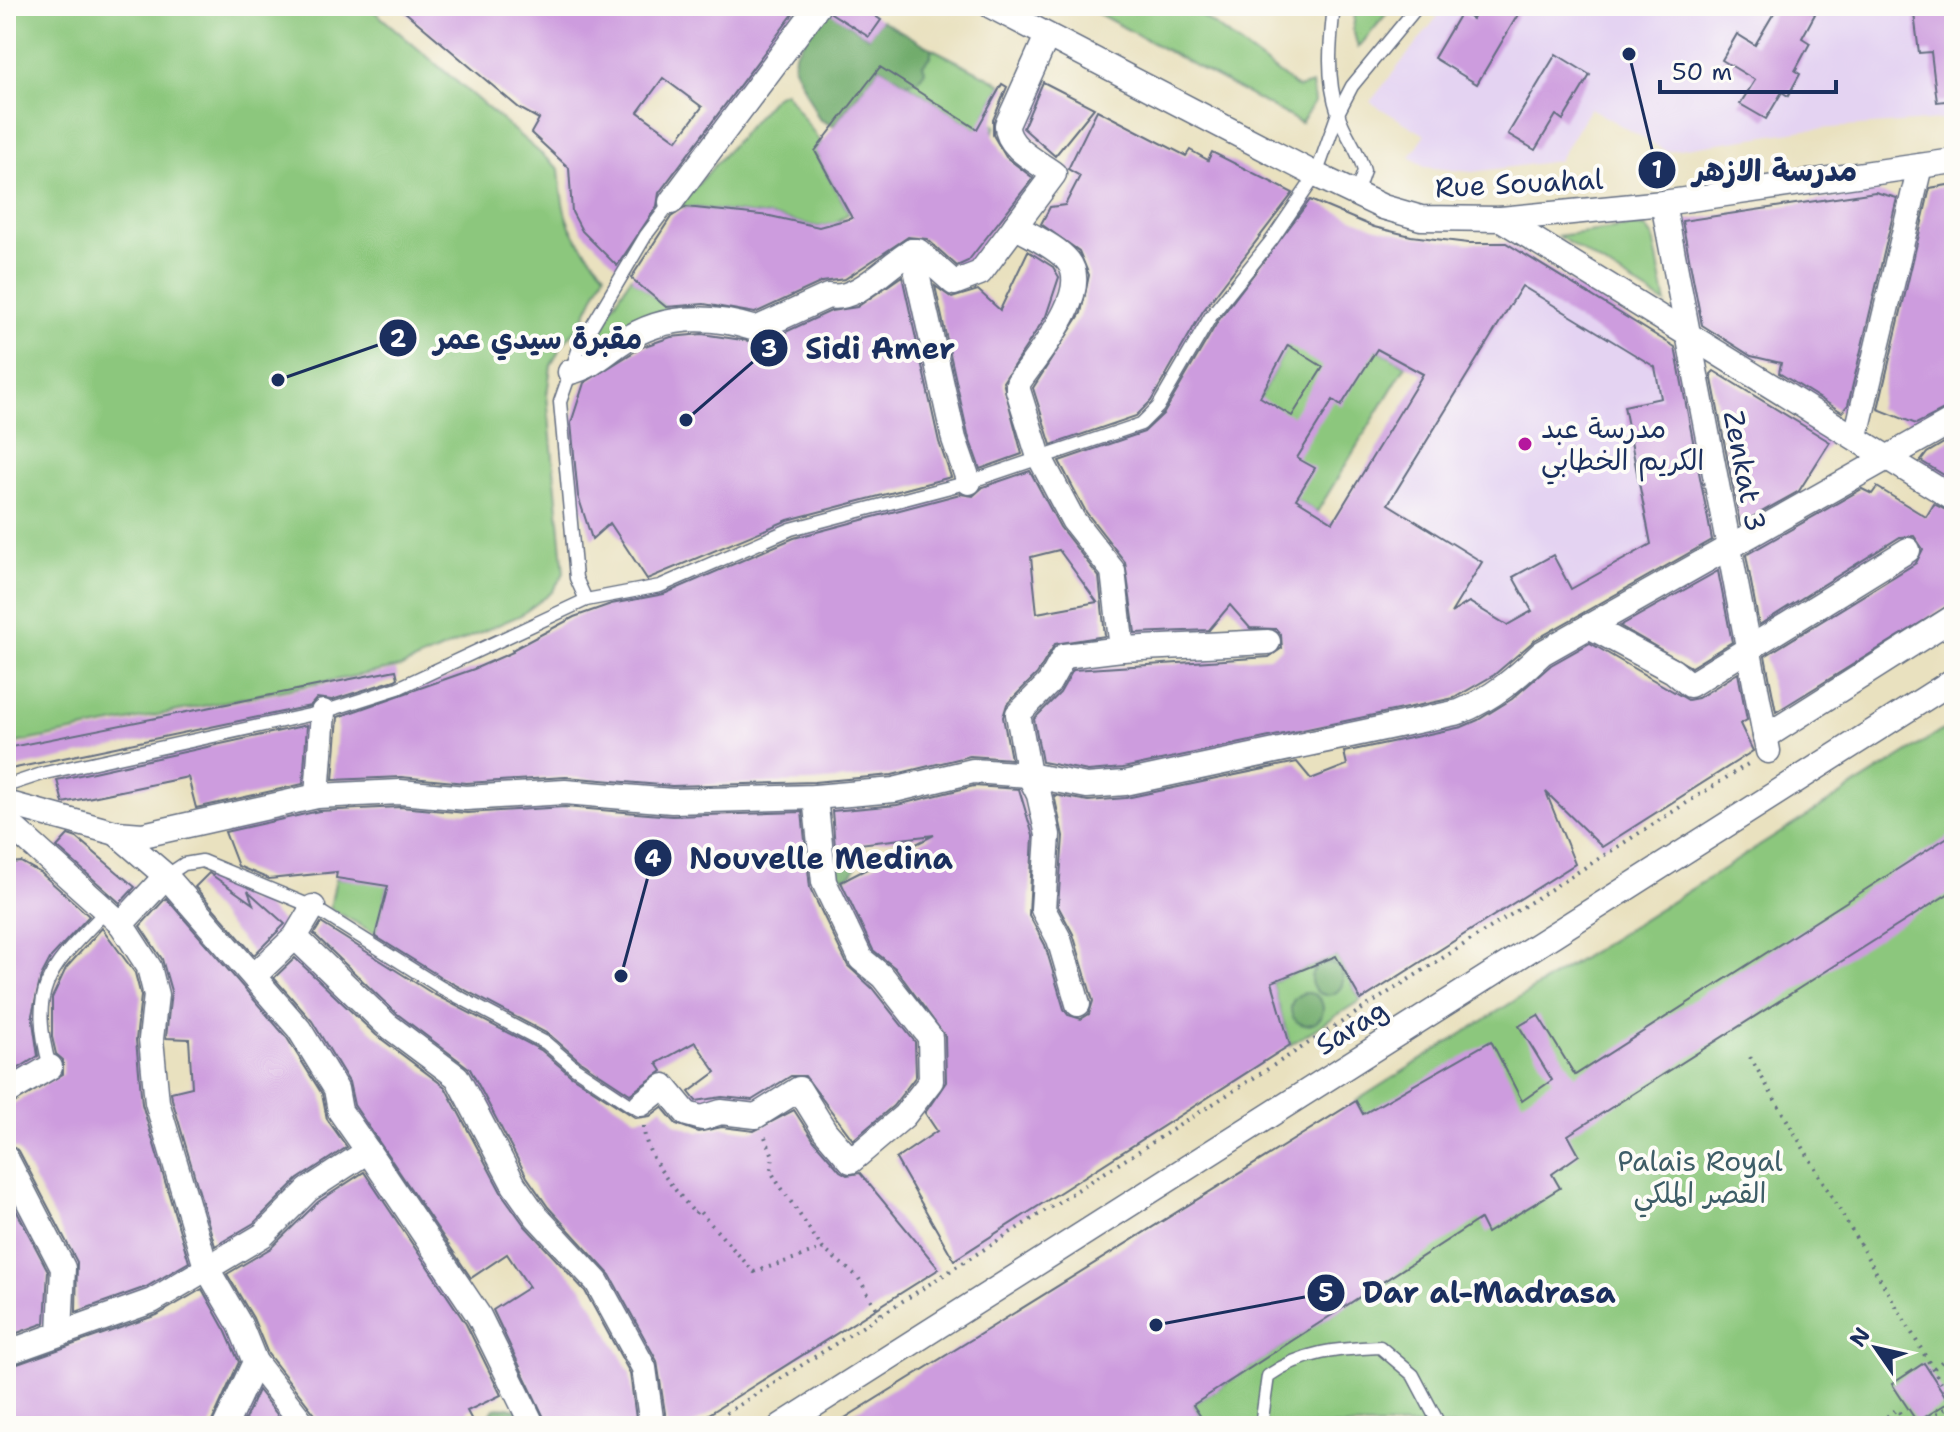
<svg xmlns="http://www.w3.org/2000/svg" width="1960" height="1432" font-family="'Shantell Sans','Playpen Sans Arabic',sans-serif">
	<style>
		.built { fill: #e4d3f2 }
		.green { fill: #8cc77d; stroke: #547b6e; stroke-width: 2 }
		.forest { fill: #71ac6c; stroke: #466e65; stroke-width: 2 }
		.building { fill: #cd9cde; fill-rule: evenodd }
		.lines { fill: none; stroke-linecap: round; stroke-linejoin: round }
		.lane-casing { stroke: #636d80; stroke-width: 15 }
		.street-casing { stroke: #636d80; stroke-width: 27 }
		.path { stroke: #636d80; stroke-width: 4; stroke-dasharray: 2 6; stroke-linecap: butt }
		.lane { stroke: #fff; stroke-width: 12 }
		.street { stroke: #fff; stroke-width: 24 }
		.poi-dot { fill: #b5179e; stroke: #fdfcf7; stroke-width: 3 }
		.labels { text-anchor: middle; stroke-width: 8; stroke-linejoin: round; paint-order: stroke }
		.street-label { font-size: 28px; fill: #1b2f5e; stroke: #fdfcf7 }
		.poi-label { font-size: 28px; fill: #1b2f5e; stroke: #fdfcf7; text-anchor: start }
		.park-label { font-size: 28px; fill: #3d5d67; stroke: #fdfcf7 }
		.leader { fill: none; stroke: #1b2f5e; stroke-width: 3 }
		.callout-dot { fill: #1b2f5e; stroke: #fdfcf7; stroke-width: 3 }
		.mark-label { font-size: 24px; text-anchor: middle; font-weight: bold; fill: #fff }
		.callout-label { font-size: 30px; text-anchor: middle; font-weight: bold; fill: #1b2f5e; stroke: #fdfcf7; stroke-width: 8; stroke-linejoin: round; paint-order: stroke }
	</style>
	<rect width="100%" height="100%" fill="#fdfcf7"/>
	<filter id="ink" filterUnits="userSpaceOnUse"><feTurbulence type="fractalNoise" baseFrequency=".0125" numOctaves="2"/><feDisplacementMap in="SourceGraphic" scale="16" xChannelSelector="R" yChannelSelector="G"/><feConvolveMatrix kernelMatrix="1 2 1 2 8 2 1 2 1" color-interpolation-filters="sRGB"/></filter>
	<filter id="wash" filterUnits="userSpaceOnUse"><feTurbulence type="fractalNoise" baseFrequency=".006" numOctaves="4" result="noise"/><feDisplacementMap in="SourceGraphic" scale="32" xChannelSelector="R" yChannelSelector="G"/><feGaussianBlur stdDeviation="1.8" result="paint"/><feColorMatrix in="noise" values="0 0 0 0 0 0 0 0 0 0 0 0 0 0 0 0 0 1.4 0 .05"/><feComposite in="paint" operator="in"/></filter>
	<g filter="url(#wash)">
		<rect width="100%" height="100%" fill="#e9e1bf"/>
		<g class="built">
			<path d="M1446,6H1954V119L1805,130L1666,151L1590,108L1558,161L1472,172L1424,167L1410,157L1425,135L1370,102Z"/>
			<path d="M1489,265L1655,367L1685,525L1507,625L1334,521Z"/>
		</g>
		<g class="green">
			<path d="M6,6H368L559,169C564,226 568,230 605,273L581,324L563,344L551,365L547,395L564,573L552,592L521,615L401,667L6,745Z"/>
			<path d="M1084,6H1189L1298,88L1312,84L1314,102L1301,123Z"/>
			<path d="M1356,6H1393L1358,48L1353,29Z"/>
			<path d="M931,48L1002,84L984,117L996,126L990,138L906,83L918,80L925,71L923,65L931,55Z"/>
			<path d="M785,92L821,143L815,151L849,213L836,223L819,227L770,216L679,206L775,96Z"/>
			<path d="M1633,226L1646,228L1653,237L1666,304L1558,236Z"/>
			<path d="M631,277L672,312L597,350L589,344Z"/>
			<path d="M1306,310L1406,365L1317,512L1228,458Z"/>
			<path d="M1954,723V1426H1207L1193,1405L1437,1245L1356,1101Z"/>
			<path d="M336,878L389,883L376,934L330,908Z"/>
			<path d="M1336,956L1361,1000L1290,1045L1272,982Z"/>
		</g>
		<g class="forest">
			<path d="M826,9L868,37L881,20L931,48V55L923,65L925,71L918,80L906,83L880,67L833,126L819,119L794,67L795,53Z"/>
			<circle cx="843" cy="864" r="13"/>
			<circle cx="1327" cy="979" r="16"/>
			<circle cx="1307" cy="1009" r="16"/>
			<path d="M509,1407L516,1410L527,1426H483L494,1409Z"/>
		</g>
		<g id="blocks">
			<g class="building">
				<path d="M398,6H799L659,193L657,206L617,266L582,231L572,212L569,168L531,133L539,119L519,108ZM663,78L702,107L677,140L638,112Z"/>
				<path d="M833,6H860L881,20L869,37L831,13Z"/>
				<path d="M1480,6H1523L1477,84L1434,58L1461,12L1472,19Z"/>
				<path d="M1778,6H1803L1815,14L1802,38L1810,43L1795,71L1800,74L1788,96L1782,92L1766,119L1740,104L1755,80L1722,60L1737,34L1755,45Z"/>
				<path d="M1913,6H1950L1954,100L1937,102L1931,52L1919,53Z"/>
				<path d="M1556,54L1590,75L1563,120L1556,115L1535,150L1508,134Z"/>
				<path d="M880,67L977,129L1002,84L1007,87L993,120V135L1006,157L1033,178L968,261L957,266L927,239L908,237L845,279L822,282L755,313L704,304L666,307L631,278L671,217L686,207L770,216L819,227L852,218L815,151Z"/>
				<path d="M1043,82L1094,108L1055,156L1023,128Z"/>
				<path d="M1097,110L1186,156L1190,150L1208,160L1212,152L1293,193L1203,311L1151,401L1136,416L1051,445L1033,388L1081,313L1089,275L1079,251L1041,224L1050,207L1065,205L1080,176L1068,169Z"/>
				<path d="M1954,184V405L1916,424L1878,409L1930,188Z"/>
				<path d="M1875,192L1897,198L1848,405L1842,412L1779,373L1781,363L1751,356L1702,325L1682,221Z"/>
				<path d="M1310,200L1374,227L1411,236L1468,243H1506L1675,347L1712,540L1535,640L1494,675L1454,698L1123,768L1088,771L1042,762L1034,719L1060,693L1073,670L1269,657L1282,648L1281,635L1276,629L1250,628L1230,605L1209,630L1135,633L1125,562L1086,512L1059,461L1144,432L1164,413L1218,321ZM1522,286L1655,367L1661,398L1624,406L1651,544L1571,589L1553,555L1513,577L1532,611L1507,625L1469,602L1451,613L1482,562L1388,504ZM1288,345L1323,367L1292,416L1260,397ZM1377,349L1423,374L1333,522L1296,499L1315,468L1297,458L1333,400L1341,406Z"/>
				<path d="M1028,251L1053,267L1059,277L1046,316L1003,382L1022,454L980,469L968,435L935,286L952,298L978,290L1000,310Z"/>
				<path d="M902,276L939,442L951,477L788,520L647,579L610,523L592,539L578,496L571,423L584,383L642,347L671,337L702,334L762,343L831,311L857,307Z"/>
				<path d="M1714,371L1830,442L1799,491L1740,524L1711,374Z"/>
				<path d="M1954,437V481L1921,461L1927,453Z"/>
				<path d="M1030,471L1060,527L1099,577L1105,636L1055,644L1037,674L1007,704L1003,717L1011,759L970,756L892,775L814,782L672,786L566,777L466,783L401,777L333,780L338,717L474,669L513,652L512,650L574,617L611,604L664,594L794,538L960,494L973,496L983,487ZM1059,550L1097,602L1037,613L1031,557Z"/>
				<path d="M1877,487L1926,517L1934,504L1954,514V602L1776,712L1765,656L1916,563L1923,549L1914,536L1900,537L1759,625L1746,555L1862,489L1872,494Z"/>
				<path d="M1718,571L1732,642L1691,667L1620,626Z"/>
				<path d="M1590,643L1688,700L1698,698L1738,673L1747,720L1740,724L1753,751L1602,847L1546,792L1575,864L1361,1000L1336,956L1272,982L1290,1045L954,1260L896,1159L937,1131L925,1113L946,1082L945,1036L895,968L873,950L841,882L934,835L835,847L832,811L897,805L974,786L1019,789L1033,836L1029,915L1045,945L1064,1009L1068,1015L1081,1019L1089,1014L1093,1001L1073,934L1058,906L1063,836L1054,795L1088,801L1126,798L1297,762L1311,779L1347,765L1344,752L1462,727L1478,720L1512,699L1551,665Z"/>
				<path d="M396,670L398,678L395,680L332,700L317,698L310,706L6,770V748Z"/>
				<path d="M307,725L303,784L196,808L188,777L63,803L57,780Z"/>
				<path d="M400,807L467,813L565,807L672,816L802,812L810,888L848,966L872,988L915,1042L916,1076L893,1106L853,1140L805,1076H791L752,1100L722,1097L696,1101L689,1092L716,1072L695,1042L657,1063L662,1071L630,1094L580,1061L550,1035L444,979L375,936L388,886L336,878L337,872L269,879L238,866L225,832L319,811Z"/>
				<path d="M1954,833V890L1568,1135L1579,1155L1552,1174L1560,1188L1487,1233L1480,1219L1193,1405L1207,1426H832L1356,1101L1363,1114L1491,1041L1522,1101L1552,1080L1519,1026L1538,1015L1575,1075Z"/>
				<path d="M68,835L77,838L135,887L120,903L57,847Z"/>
				<path d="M21,862L41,873L89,916L51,957L41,976L32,1015L38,1056L6,1076V870L10,863Z"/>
				<path d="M209,873L253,904L248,891L285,924L254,955L195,887Z"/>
				<path d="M166,898L287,1038L322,1094L327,1119L347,1147L298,1179L254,1223L215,1246L172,1099L171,1092L192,1087L189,1039L166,1038L171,991L162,959L140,926Z"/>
				<path d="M321,923L435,995L541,1050L570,1075L636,1118L650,1116L662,1107L676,1124L698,1132L722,1127L754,1131L794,1110L814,1141L840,1171L847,1175L860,1173L939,1269L690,1426H667L657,1361L610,1275L548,1207L527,1177L470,1069L396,1013L314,934Z"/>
				<path d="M102,928L135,973L141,996L136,1040L142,1104L189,1262L146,1287L76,1312L77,1262L19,1151L6,1143V1108L63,1074V1060L56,1054L52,1037V998L66,968Z"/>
				<path d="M295,958L376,1035L445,1087L502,1194L525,1226L585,1291L630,1373L637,1426H548L493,1310L529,1287L507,1254L471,1278L354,1105L349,1082L312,1021L274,978Z"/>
				<path d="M364,1172L466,1324L501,1395L467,1411L475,1426H320L317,1417L268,1354L253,1318L227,1274L271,1248L318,1202Z"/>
				<path d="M6,1191L48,1271L45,1323L6,1337Z"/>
				<path d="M202,1289L226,1332L239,1362L210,1426H6V1368L157,1315Z"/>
				<path d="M1924,1363L1949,1402L1917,1422L1892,1384Z"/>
				<path d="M258,1390L286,1426H242Z"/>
			</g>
		</g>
	</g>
	<g filter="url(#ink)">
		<use href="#blocks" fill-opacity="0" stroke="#636d80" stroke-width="2"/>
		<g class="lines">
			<defs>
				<g id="lane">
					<path d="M1334,6C1330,42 1326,79 1338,113C1344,134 1359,150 1364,171L1356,194"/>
					<path d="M586,600L576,578L560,402L579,348L646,235L671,202"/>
					<path d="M6,786L45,773L323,712L398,688L586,600L660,586L791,529L969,482L1141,424L1158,407L1211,316L1271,241L1316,175L1338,113L1352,86L1418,6"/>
					<path d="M166,876L184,864L202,861L313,907L440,987L546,1043L575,1068L632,1106L641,1104"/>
					<path d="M50,1067C27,984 52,967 106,911"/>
					<path d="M1261,1426L1268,1376C1303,1351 1338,1349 1380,1347L1413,1375L1440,1426"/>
				</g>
				<g id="street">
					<path d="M991,6L1316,175L1383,207L1421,218L1501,219L1663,203L1954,161"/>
					<path d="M671,202L818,6"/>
					<path d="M1663,203L1768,751"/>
					<path d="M1501,219L1954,499"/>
					<path d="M1015,226C1031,236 1057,247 1068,261C1093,292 1036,356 1018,383V390L1038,454L1073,520L1113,571L1122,649"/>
					<path d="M912,251L954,439L969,482"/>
					<path d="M570,372C591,367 602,356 619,344C661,314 708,314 756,329L828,296C858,302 888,264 912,251H918L954,283L980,273L1054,174C1038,162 1006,147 1007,125L1047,36"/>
					<path d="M1856,436L1920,166"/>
					<path d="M1589,626L1673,671L1690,685L1908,550"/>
					<path d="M1765,737L1954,617"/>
					<path d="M317,796L323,712"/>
					<path d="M6,803L116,833L143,835L317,796L400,792L466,798L565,792L672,801L815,797L894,790L973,771L1029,775L1087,786L1125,783L1459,712C1493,698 1515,679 1542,653L1954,420"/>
					<path d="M6,821L121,924L149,967L156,995L151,1039L157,1102L206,1267L240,1325L255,1362L305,1426"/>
					<path d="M121,924L166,876"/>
					<path d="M295,937L386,1024L457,1077L514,1185L536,1216L597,1282L644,1368L652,1426"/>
					<path d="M254,976L295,937L313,907"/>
					<path d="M1078,1004L1059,939L1043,909L1048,835L1039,795L1029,775L1018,714L1049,683L1064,656L1122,649L1268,642"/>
					<path d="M6,1093L50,1067"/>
					<path d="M641,1104L664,1086L687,1114L702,1118L721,1112L756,1116L799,1089L825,1131L851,1161L904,1116L931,1081L930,1037L883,977L861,959L824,882L815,797"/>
					<path d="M368,1151L479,1316L533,1426"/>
					<path d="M6,1158L63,1268L60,1333"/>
					<path d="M6,1353L152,1301L263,1235L308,1190L368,1151L340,1111L336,1089L299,1029L166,876L116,833"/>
					<path d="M225,1426L255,1362"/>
					<path d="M781,1426L1954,680"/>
				</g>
			</defs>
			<use href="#lane" class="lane-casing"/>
			<use href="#street" class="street-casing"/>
			<g class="path">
				<path d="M1750,1057L1954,1405"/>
				<path d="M644,1126C643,1156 677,1191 695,1214L698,1210L754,1272L823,1249"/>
				<path d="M765,1137L773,1156L771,1171L776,1180L823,1249L858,1277L880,1314"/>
				<path d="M1934,1368L1954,1352"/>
				<path d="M706,1426L1751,762"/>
				<path d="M1874,1426L1897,1409L1908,1426"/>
				<path d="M1916,1426L1953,1404"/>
			</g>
			<use href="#lane" class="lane"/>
			<use href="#street" class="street"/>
		</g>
	</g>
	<circle class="poi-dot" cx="1525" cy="444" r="8"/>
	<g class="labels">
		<g class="street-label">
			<text transform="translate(1519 183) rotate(-3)" y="10">Rue Souahal</text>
			<text transform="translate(1745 471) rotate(79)" y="10">Zenkat 3</text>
			<text transform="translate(1351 1027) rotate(-32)" y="10">Sarag</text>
		</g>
		<g class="poi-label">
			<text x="1541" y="438">مدرسة عبد<tspan x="1541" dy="32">الكريم الخطابي</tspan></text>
		</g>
		<g class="park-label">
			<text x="1700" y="1171">Palais Royal<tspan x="1700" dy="32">القصر الملكي</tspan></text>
		</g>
	</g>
	<path class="leader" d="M1629 54L1657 170M278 380L398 338M686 420L769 348M621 976L653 858M1156 1325L1326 1293"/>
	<g class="callout-dot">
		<circle cx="1629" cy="54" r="8"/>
		<circle cx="278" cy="380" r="8"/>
		<circle cx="686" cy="420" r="8"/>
		<circle cx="621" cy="976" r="8"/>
		<circle cx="1156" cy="1325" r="8"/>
		<circle cx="1657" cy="170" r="20"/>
		<circle cx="398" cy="338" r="20"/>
		<circle cx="769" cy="348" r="20"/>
		<circle cx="653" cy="858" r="20"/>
		<circle cx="1326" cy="1293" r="20"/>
	</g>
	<g class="mark-label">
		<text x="1657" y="178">1</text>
		<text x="398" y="347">2</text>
		<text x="769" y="357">3</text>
		<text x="653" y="867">4</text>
		<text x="1326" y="1301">5</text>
	</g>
	<g class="callout-label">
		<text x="1775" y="181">مدرسة الازهر</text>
		<text x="538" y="349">مقبرة سيدي عمر</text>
		<text x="880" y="359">Sidi Amer</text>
		<text x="821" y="869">Nouvelle Medina</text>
		<text x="1489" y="1303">Dar al-Madrasa</text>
	</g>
	<rect width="1960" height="1432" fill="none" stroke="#fdfcf7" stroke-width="32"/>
	<g transform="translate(1876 1348) rotate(304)" stroke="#fdfcf7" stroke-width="6" paint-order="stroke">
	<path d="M0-6L14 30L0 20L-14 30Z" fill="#1b2f5e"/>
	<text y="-12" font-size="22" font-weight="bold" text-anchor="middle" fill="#1b2f5e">N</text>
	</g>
	<path d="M1660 80v12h176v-12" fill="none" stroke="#1b2f5e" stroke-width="4"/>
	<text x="1672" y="80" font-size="24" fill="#1b2f5e" stroke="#fdfcf7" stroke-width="6" paint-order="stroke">50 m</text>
</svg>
